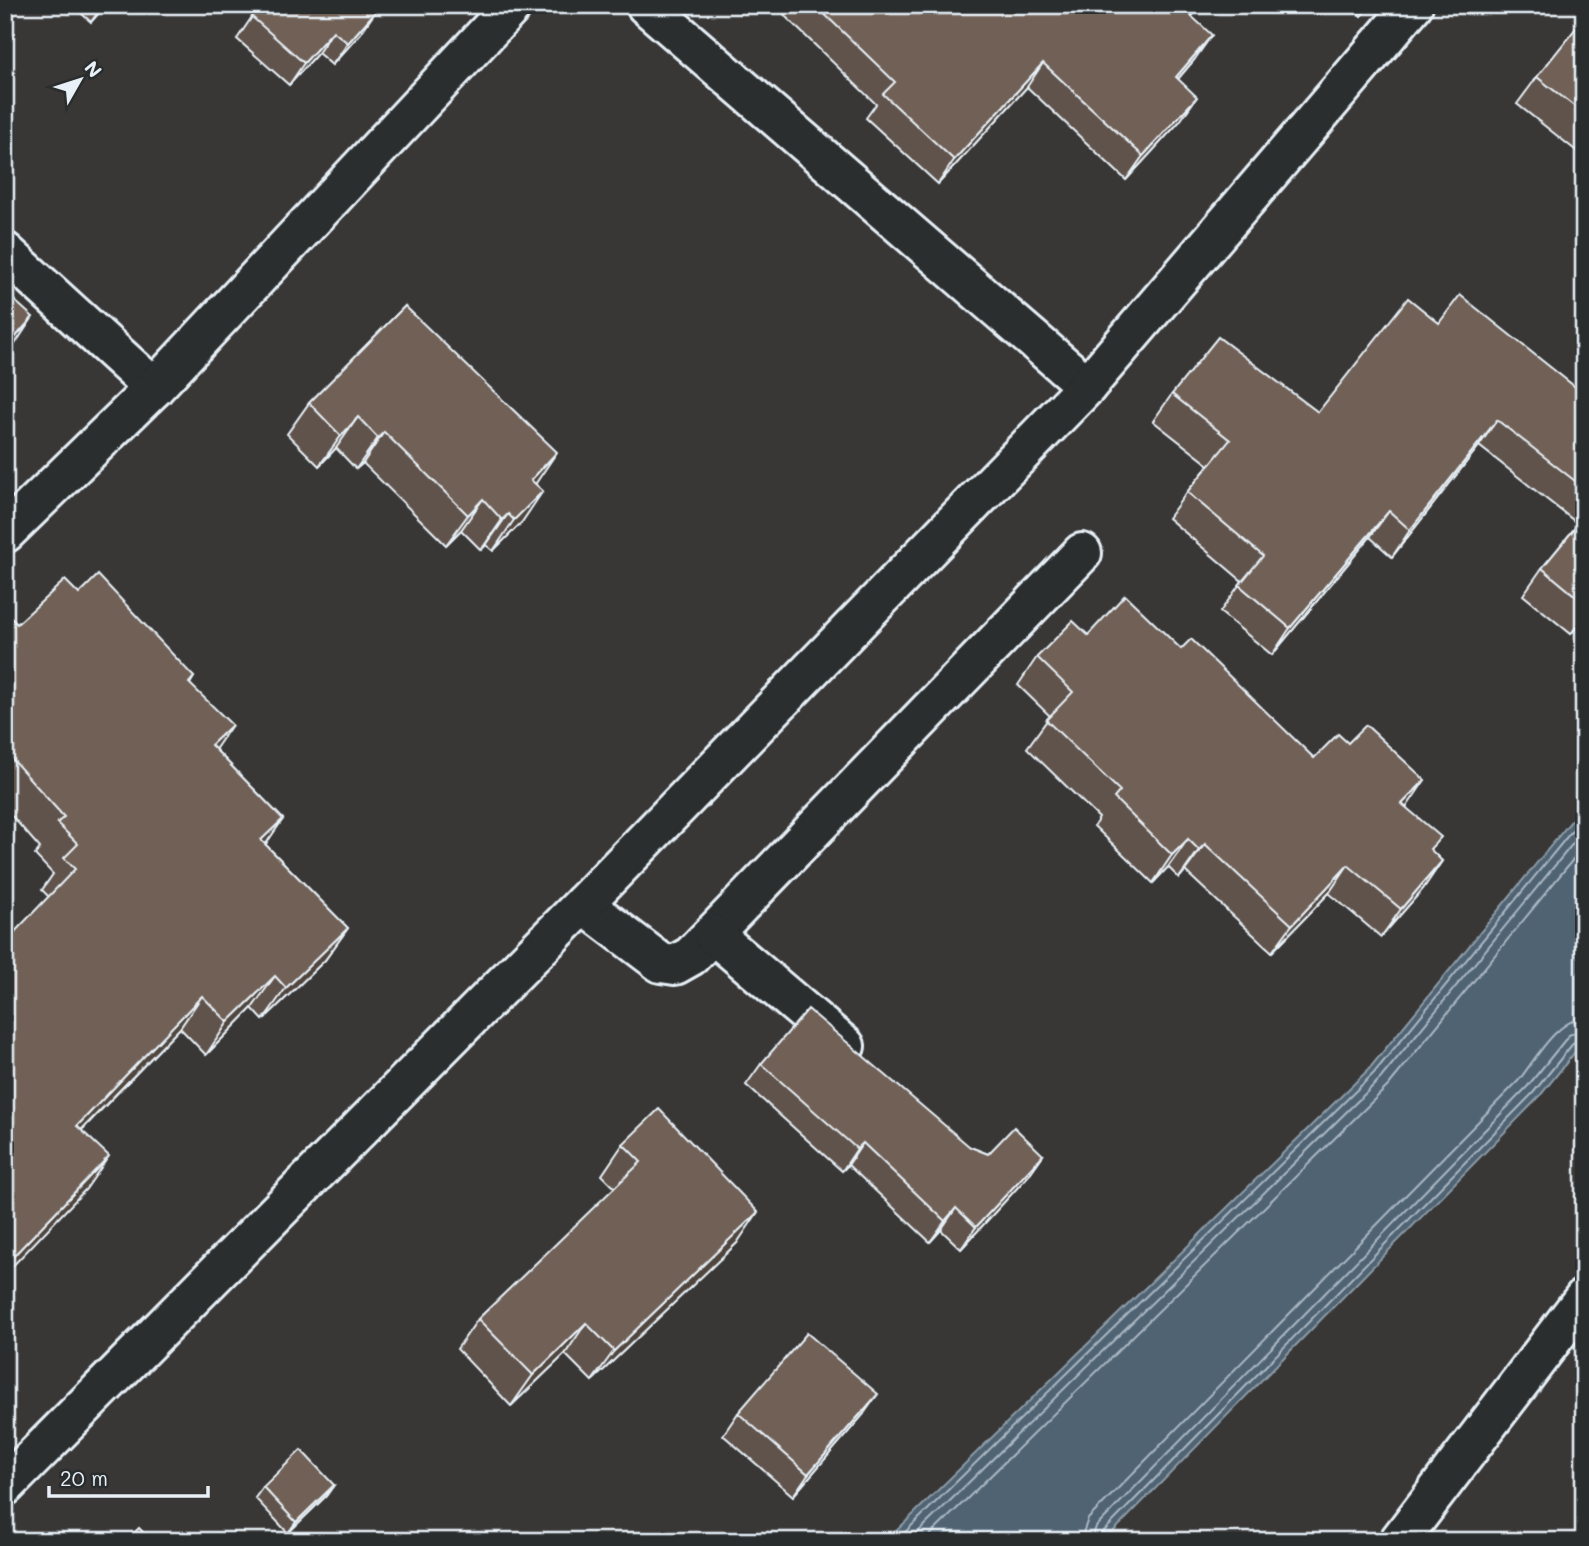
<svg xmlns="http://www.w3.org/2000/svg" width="1589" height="1546" font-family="Mali,sans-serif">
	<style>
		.water { fill: #506373; stroke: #8d9ca8; stroke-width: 2 }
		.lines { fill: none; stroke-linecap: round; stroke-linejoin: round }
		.shore { stroke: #abb8c3; stroke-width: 2 }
		.minor-casing { stroke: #e8f1f8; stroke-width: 44 }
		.minor { stroke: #2a2d2e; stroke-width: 38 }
		.wall { fill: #61534b; stroke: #e8f1f8; stroke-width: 2 }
		.shaded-wall { fill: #4f443d; stroke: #e8f1f8; stroke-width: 2 }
		.building { fill: #716157; stroke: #e8f1f8; stroke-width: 2 }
	</style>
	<rect width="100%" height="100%" fill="#383736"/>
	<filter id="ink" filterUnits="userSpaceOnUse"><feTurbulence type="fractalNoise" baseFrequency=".0143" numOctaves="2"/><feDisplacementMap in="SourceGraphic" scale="14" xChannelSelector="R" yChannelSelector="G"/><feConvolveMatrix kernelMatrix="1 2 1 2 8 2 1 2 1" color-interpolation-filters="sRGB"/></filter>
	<g filter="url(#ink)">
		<path class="water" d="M1584,805V1041L1539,1097L1104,1541H886L1369,1069Z"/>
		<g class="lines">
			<g class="shore">
				<path d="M896,1541L1374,1073L1584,816"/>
				<path d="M909,1541L1380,1079L1584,830"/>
				<path d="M924,1541L1388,1086L1584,846"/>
				<path d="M1080,1541L1088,1519L1519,1080C1535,1060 1556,1020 1584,1018"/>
				<path d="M1091,1541L1096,1527L1527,1087L1569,1035L1584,1029"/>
				<path d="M1099,1541L1102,1533L1533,1093L1575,1041L1584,1038"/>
			</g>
			<defs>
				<g id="minor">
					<path d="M646,5L1087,386"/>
					<path d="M5,252L154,388"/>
					<path d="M5,533L154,388L513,5"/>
					<path d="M583,904L661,963L675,965L691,956L1082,553"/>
					<path d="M713,934L845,1046"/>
					<path d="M5,1486L583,904L1087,386L1413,5"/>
					<path d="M1399,1541L1584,1298"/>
				</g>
			</defs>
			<use href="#minor" class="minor-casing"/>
			<use href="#minor" class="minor"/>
		</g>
		<g class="wall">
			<path d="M72,5H106L91,22Z"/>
			<path d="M133,5H144L140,11Z"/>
			<path d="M258,5H369L361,33L332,65L318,53L289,85L237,39L252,17L261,8Z"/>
			<path d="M777,5H1202L1192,16L1195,59L1178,79L1180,121L1126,180L1027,87L938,184L866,118L876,104L787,18Z"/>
			<path d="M1288,5H1300L1295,11Z"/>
			<path d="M1349,5H1371L1361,16Z"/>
			<path d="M1584,18V157L1517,104L1537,77Z"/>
			<path d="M405,306L535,484L522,522L493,551L486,545L481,550L461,530L446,545L363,463L356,469L336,448L319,466L287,434L309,403Z"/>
			<path d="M1439,323L1584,394V414L1577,423L1584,429V618L1571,634L1523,595L1542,568L1578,524L1479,446L1392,557L1370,537L1272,655L1220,612L1242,581L1168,518L1187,492L1209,465L1153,421L1172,394L1318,412Z"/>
			<path d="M79,594L194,677L190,684L215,749L283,819L265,844L348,928L325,960L263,1020L252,1008L206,1055L180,1028L81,1131L86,1189L49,897L42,890L53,874L35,855L40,848L5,808V612L17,624Z"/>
			<path d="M1088,635L1181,649L1314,758L1406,808L1431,851L1442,861L1423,889L1381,937L1329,893L1272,952L1185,871L1179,878L1168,867L1153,883L1094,826L1099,818L1027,748L1050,716L1018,685L1037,657Z"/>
			<path d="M761,1064L988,1154L1043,1155L1028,1176L961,1249L941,1230L930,1242L848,1165L842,1171L746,1085Z"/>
			<path d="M623,1144L737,1243L592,1381L565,1354L511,1406L457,1349L478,1319L615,1188L602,1175Z"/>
			<path d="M738,1413L863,1415L793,1496L723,1435Z"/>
			<path d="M334,1485L326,1496L288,1533L255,1498L263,1487Z"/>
		</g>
		<g class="shaded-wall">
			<path d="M103,5H106L91,22Z"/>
			<path d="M1196,5H1202L1172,38L1189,14Z"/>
			<path d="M376,11L361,33L332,65L348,43Z"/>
			<path d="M333,31L318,53L289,85L304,63Z"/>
			<path d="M1212,35L1195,59L1159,101L1176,77Z"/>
			<path d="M1043,63L1027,87L938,184L954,160Z"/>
			<path d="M1197,97L1180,121L1126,180L1143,156Z"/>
			<path d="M33,317L15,344L5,354V349Z"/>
			<path d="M358,417L336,448L319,466L341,436Z"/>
			<path d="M1497,420L1479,446L1392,557L1410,530Z"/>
			<path d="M384,432L363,463L356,469L378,438Z"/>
			<path d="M557,452L536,483L509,510L531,480Z"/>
			<path d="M543,491L522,522L493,551L514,520Z"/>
			<path d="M483,499L461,530L446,545L468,515Z"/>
			<path d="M1389,511L1370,537L1272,655L1290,628Z"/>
			<path d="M508,514L486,545L481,550L502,520Z"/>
			<path d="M1584,615V618L1571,634Z"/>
			<path d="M232,725L210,757L211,745Z"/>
			<path d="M1425,780L1406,808L1402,804Z"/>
			<path d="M283,819L261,851V840Z"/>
			<path d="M1188,839L1168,867L1153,883L1172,855Z"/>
			<path d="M1205,844L1185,871L1179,878L1199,850Z"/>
			<path d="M1442,861L1423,889L1381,937L1401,909Z"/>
			<path d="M1348,865L1329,893L1272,952L1292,925Z"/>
			<path d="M348,928L325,960L263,1020L286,988Z"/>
			<path d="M275,976L252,1008L206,1055L228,1022Z"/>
			<path d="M202,996L180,1028L54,1158L77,1126Z"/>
			<path d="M863,1143L848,1165L842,1171L857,1149Z"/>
			<path d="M1043,1155L1028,1176L961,1249L976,1227Z"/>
			<path d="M109,1156L86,1189L5,1274V1265Z"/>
			<path d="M956,1208L941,1230L930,1242L945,1221Z"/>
			<path d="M758,1212L737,1243L592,1381L614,1351Z"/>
			<path d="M586,1323L565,1354L511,1406L533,1375Z"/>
			<path d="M878,1394L863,1415L793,1496L808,1474Z"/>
			<path d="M334,1485L326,1496L288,1533L296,1522Z"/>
		</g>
		<g class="building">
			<path d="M263,5H369L376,11L348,43L333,31L304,63L252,17Z"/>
			<path d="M815,5H1196L1189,14L1212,35L1176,77L1197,97L1143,156L1043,63L954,160L883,94L895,82Z"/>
			<path d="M1584,18V114L1537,77Z"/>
			<path d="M5,292L33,317L5,349Z"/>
			<path d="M1460,295L1584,394V412L1576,422L1584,429V488L1497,420L1410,530L1389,511L1290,628L1239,585L1263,556L1187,492L1230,440L1172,394L1218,337L1318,412L1408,298L1439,323Z"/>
			<path d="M405,306L557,452L531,480L543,491L514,520L508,514L502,520L483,499L468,515L384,432L378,438L358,417L341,436L309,403Z"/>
			<path d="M1584,517V603L1542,568Z"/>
			<path d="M98,575L194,677L189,683L232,725L211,745L283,819L261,840L348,928L286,988L275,976L228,1022L202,996L77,1126L109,1156L5,1265V942L75,869L64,858L78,844L57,823L64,817L5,751V612L17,624L65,580L79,594Z"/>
			<path d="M1125,595L1181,649L1191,639L1314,758L1338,734L1348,743L1366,725L1425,780L1402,804L1441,837L1430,849L1442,861L1401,909L1348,865L1292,925L1205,844L1199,850L1188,839L1172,855L1114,798L1120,791L1046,720L1073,692L1037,657L1073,621L1088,635Z"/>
			<path d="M808,1009L970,1147L988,1154L1014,1127L1043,1155L976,1227L956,1208L945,1221L863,1143L857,1149L761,1064Z"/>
			<path d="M659,1109L758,1212L614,1351L586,1323L533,1375L478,1319L641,1162L623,1144Z"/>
			<path d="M807,1333L878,1394L808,1474L738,1413Z"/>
			<path d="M301,1450L334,1485L296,1522L263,1487Z"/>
			<path d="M139,1528L152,1541H126Z"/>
			<path d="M1584,1532V1541H1576Z"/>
			<path d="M179,1534L185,1541H172Z"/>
		</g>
	</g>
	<rect width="1589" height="1546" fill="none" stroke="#2a2d2e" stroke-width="28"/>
	<rect x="14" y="14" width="1561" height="1518" fill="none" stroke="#e8f1f8" stroke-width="2.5" filter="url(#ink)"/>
	<g transform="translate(80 80) rotate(51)" stroke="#2a2d2e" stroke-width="5" paint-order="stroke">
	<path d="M0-5L12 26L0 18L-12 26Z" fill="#e8f1f8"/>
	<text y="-10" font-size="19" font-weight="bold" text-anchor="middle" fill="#e8f1f8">N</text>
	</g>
	<path d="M49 1486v10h159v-10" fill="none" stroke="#e8f1f8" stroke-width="3.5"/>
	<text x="60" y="1486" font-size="21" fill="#e8f1f8" stroke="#2a2d2e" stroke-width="5" paint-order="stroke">20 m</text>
</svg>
